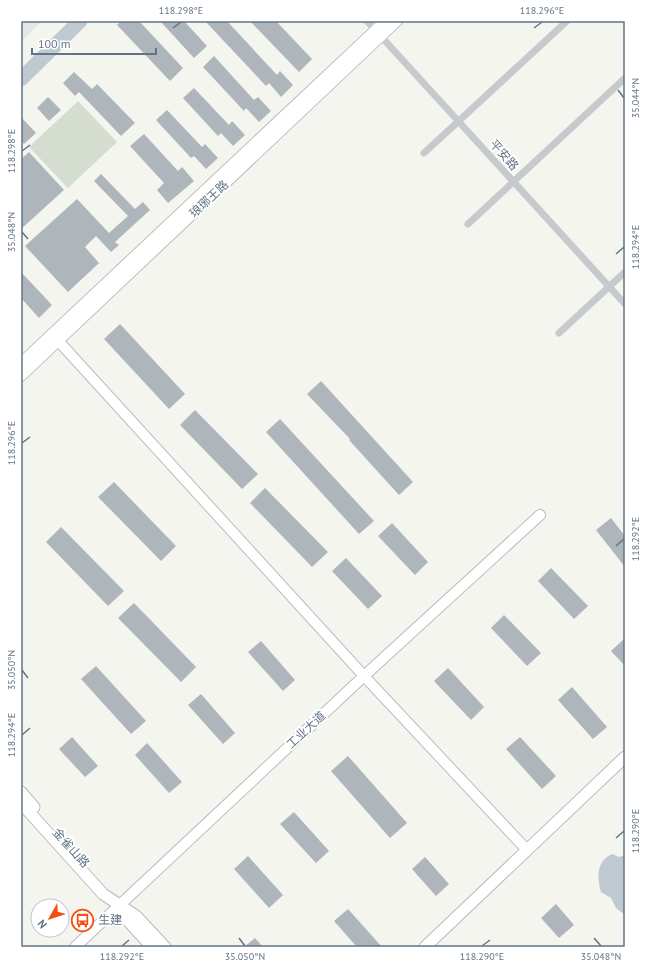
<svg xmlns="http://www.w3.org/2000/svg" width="646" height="968" font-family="'PT Sans','Noto Sans SC',sans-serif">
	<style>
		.built { fill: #e5e7e4 }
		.green { fill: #d5ddd1 }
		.water { fill: #bfcad0 }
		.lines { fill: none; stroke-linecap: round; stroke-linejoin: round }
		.river { stroke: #bfcad0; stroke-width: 15 }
		.building { fill: #aeb6bb }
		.secondary-casing { stroke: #b8bdc2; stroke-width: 12 }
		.primary-casing { stroke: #b7bbbf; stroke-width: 13 }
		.street { stroke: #c7cacd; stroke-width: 7 }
		.secondary { stroke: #fff; stroke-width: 10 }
		.primary { stroke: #fff; stroke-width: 11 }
		.ticks { fill: none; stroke: #617385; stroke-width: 1.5 }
		.labels { text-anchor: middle; stroke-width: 4; stroke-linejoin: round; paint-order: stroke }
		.street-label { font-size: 12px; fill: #617385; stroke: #fff }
		.poi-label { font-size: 12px; fill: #617385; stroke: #fff; text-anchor: start }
		.neatline { fill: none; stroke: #617385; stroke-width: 1.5 }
		.ticks-label { font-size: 10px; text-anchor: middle; fill: #617385 }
	</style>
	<rect width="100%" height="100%" fill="#f5f5f0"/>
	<path class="built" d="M21,21H41L21,43Z"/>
	<path class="green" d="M78,101L117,142L68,188L29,147Z"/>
	<path class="water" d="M612,854L619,857L625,855V915L616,908L611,898L601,892C597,878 596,861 612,854Z"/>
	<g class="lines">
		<path class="river" d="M21,79L80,21"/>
	</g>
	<g class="building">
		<path d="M121,21H139L183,68L170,81L117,25Z"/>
		<path d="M160,21H184L207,46L194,58Z"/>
		<path d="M205,21H227L277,75L280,71L293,85L281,97L269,83L266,86Z"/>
		<path d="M250,21H276L312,59L299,72Z"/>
		<path d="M214,56L254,100L258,97L271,111L259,122L246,108L244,111L203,67Z"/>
		<path d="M74,72L92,89L97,84L135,123L121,136L79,92L75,96L63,83Z"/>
		<path d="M194,88L229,125L232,121L245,135L233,146L221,133L218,136L183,98Z"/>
		<path d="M48,97L61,110L49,121L37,108Z"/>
		<path d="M167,110L202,147L205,144L218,158L206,169L194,156L191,158L156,120Z"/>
		<path d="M21,117L36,133L24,144L21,141Z"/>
		<path d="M144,134L178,171L182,167L194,181L168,203L157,190L164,183L130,146Z"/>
		<path d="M29,152L64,190L21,229V159Z"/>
		<path d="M101,174L135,209L143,202L150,210L115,242L119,245L111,252L96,236L85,247L99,263L68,292L25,246L77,199L109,233L128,216L94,181Z"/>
		<path d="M21,272L52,305L39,318L21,298Z"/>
		<path d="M120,324L185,394L169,409L104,339Z"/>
		<path d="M321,381L413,482L399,495L349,440L350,439L307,394Z"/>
		<path d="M195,410L258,474L242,489L180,425Z"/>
		<path d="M280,419L374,521L359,534L266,432Z"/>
		<path d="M114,482L176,546L161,561L98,497Z"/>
		<path d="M265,488L328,552L312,567L250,503Z"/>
		<path d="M611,518L625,536V567L596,530Z"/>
		<path d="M392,523L428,562L415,575L378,536Z"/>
		<path d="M61,527L124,591L108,606L46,542Z"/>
		<path d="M346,558L382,596L368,609L332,571Z"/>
		<path d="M551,568L588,606L574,619L538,581Z"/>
		<path d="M134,603L196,667L181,682L118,618Z"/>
		<path d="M504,615L541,653L527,666L491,628Z"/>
		<path d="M625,638V666L611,651Z"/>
		<path d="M261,641L295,680L283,691L248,652Z"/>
		<path d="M96,666L146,721L131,734L81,679Z"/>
		<path d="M448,668L484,707L471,720L434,681Z"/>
		<path d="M572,687L607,727L593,739L558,700Z"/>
		<path d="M201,694L235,733L223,744L188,705Z"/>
		<path d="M72,737L98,766L85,777L59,749Z"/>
		<path d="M520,737L556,776L542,789L506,749Z"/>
		<path d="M147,743L182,782L169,793L135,755Z"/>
		<path d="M348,756L407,823L390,838L331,771Z"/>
		<path d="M294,812L329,851L316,863L280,824Z"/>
		<path d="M248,856L283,895L269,908L234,869Z"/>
		<path d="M425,857L449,884L436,896L412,869Z"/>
		<path d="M556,904L574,925L559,938L541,918Z"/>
		<path d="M348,909L382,947H357L334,921Z"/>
		<path d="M255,938L263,947H244Z"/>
	</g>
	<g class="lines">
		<defs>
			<g id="secondary">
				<path d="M52,334L364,676L527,850"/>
				<path d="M21,363L385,21"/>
				<path d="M21,376L397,21"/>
				<path d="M75,947L364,676L540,515"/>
			</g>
			<g id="primary">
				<path d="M21,792L34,807"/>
				<path d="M21,803L103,894L136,916L165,947"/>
				<path d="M119,907L129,922L152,947"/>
				<path d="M425,947L625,757"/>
			</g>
		</defs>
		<use href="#secondary" class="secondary-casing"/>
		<use href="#primary" class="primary-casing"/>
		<g class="street">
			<path d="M367,21L625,304"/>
			<path d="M424,153L567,21"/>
			<path d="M468,224L625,78"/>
			<path d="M559,333L625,272"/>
		</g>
		<use href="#secondary" class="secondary"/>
		<use href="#primary" class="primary"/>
	</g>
	<path class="ticks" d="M173,28L181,22M534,28L542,22M618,90L624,98M22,151L30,145M22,232L28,239M616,254L624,247M22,443L30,437M616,546L624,539M22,670L28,678M22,735L30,728M616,838L624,831M239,938L245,946M594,938L601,946M122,946L129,940M482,946L490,940"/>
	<defs>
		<symbol id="bus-ring" viewBox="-11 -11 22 22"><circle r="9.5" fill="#fff" stroke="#f54f11" stroke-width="1.5"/><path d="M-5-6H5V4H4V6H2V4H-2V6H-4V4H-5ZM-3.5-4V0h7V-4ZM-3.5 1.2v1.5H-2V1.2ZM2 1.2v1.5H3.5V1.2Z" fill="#f54f11"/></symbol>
	</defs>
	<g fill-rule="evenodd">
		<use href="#bus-ring" x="70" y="908" width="25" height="25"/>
	</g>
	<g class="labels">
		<g class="street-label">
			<text transform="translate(504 155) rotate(48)" y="4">平安路</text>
			<text transform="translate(209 199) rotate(-43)" y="4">琅琊王路</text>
			<text transform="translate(306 730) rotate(-43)" y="4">工业大道</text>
			<text transform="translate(71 848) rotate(48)" y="4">金雀山路</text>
		</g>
		<g class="poi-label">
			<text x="98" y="924">生建</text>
		</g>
	</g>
	<rect width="646" height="968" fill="none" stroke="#ffffff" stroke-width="44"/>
	<g transform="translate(50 918) rotate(231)"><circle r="19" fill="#ffffff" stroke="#c0c7ce"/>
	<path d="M0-3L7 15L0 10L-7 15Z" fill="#f54f11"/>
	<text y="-6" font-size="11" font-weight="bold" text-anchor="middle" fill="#617385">N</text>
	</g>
	<path d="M32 48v6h124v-6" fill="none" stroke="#617385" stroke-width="2"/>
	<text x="38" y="48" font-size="12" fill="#617385" stroke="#ffffff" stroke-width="3" paint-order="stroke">100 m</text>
	<rect x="22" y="22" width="602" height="924" class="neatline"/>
	<g class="ticks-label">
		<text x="181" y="14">118.298°E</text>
		<text x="542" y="14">118.296°E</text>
		<text transform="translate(635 98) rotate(-90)" y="4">35.044°N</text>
		<text transform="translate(11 151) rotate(-90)" y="4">118.298°E</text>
		<text transform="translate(11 232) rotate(-90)" y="4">35.048°N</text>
		<text transform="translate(635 247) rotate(-90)" y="4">118.294°E</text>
		<text transform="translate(11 443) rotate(-90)" y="4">118.296°E</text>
		<text transform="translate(635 539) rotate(-90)" y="4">118.292°E</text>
		<text transform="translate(11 670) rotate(-90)" y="4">35.050°N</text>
		<text transform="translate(11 735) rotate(-90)" y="4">118.294°E</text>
		<text transform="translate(635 831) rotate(-90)" y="4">118.290°E</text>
		<text x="122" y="960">118.292°E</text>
		<text x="245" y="960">35.050°N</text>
		<text x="482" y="960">118.290°E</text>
		<text x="601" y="960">35.048°N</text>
	</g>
</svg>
